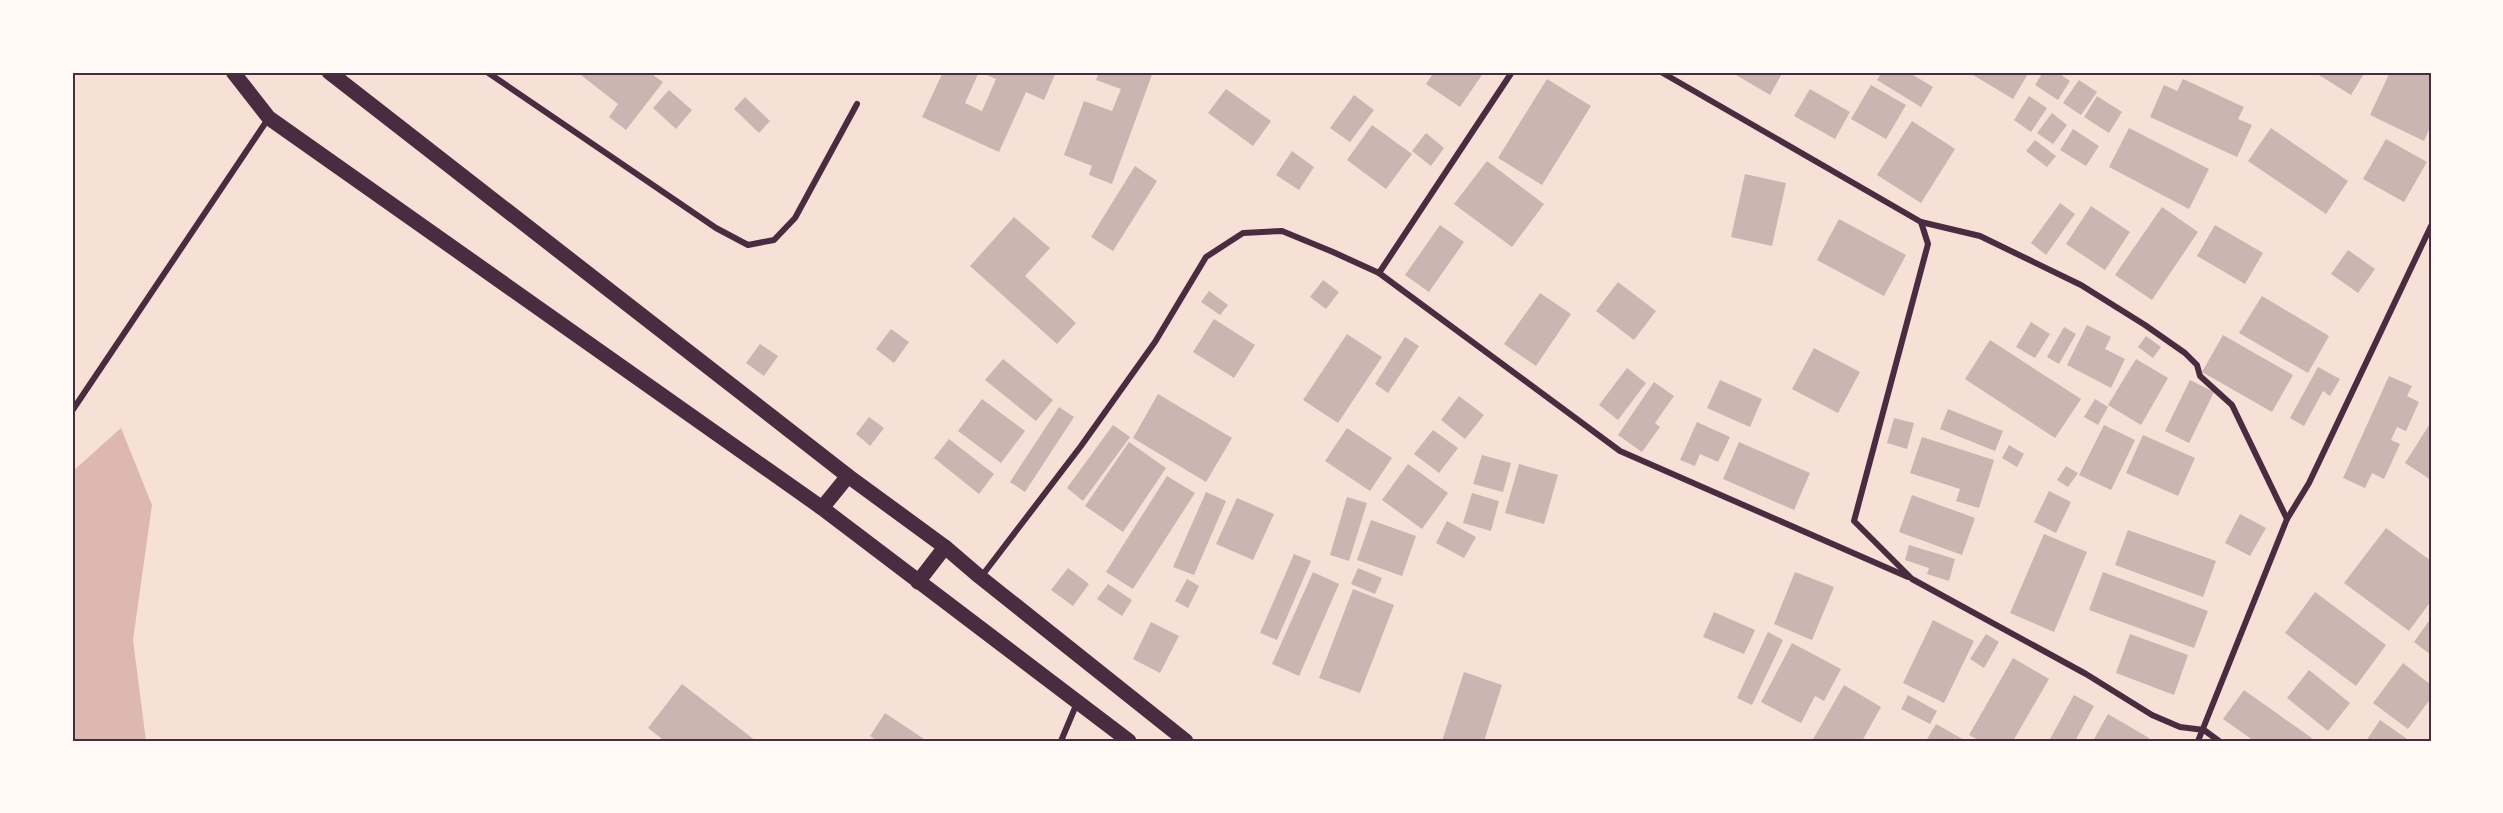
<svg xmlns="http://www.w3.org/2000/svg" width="2503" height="813" font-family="Barlow,sans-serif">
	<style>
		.water { fill: #dcb8b0 }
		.building { fill: #ccb4b1 }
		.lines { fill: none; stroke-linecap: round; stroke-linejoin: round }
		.minor { stroke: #4a2c40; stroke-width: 6 }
		.primary { stroke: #4a2c40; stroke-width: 15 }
		.neatline { fill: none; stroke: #4a2c40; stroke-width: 2 }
	</style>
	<rect width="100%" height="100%" fill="#f7e1d7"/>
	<path class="water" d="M121,428L152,505L133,640L146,741H72V472Z"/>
	<g class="building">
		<path d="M577,72H649L663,82L626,130L609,117L618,104Z"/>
		<path d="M943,72H979L965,103L982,111L996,79L980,72H1056L1044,100L1026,92L999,152L922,117Z"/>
		<path d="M1099,72H1153L1112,184L1089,175L1092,166L1064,155L1084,101L1112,111L1121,89L1096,80Z"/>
		<path d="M1434,72H1484L1460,107L1426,84Z"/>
		<path d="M1731,72H1783L1770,95Z"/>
		<path d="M1882,72H1908L1933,87L1921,107L1877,80Z"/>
		<path d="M1968,72H2029L2013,99Z"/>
		<path d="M2043,72H2057L2070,81L2058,100L2035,85Z"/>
		<path d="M2314,72H2365L2351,95Z"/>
		<path d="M2390,72H2431V125L2424,141L2370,115Z"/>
		<path d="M1547,79L1591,106L1542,185L1498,158Z"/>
		<path d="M2183,79L2244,107L2238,119L2252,125L2237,157L2150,117L2164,85L2177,91Z"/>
		<path d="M2079,80L2097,92L2081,115L2063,103Z"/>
		<path d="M1871,85L1906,105L1886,139L1851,119Z"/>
		<path d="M1226,89L1271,121L1253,146L1208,113Z"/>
		<path d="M1810,89L1850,112L1835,139L1794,116Z"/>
		<path d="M669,90L692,110L676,129L653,108Z"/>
		<path d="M1354,95L1374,110L1350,142L1330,128Z"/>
		<path d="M2029,96L2047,108L2031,132L2014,120Z"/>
		<path d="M2097,96L2122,112L2109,133L2084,117Z"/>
		<path d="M745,97L770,121L759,133L734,109Z"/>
		<path d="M2052,113L2067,125L2053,144L2037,133Z"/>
		<path d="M1912,121L1955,149L1921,203L1877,175Z"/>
		<path d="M1372,125L1412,154L1386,189L1347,160Z"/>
		<path d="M2129,128L2209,169L2189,209L2109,167Z"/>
		<path d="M2271,128L2348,181L2326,214L2248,161Z"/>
		<path d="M2073,129L2099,146L2086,166L2060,150Z"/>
		<path d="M1426,133L1444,148L1431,166L1412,151Z"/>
		<path d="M2386,139L2427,162L2404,202L2363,179Z"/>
		<path d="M2035,140L2056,156L2047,167L2026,151Z"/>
		<path d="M1292,151L1314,167L1299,190L1276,175Z"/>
		<path d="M1487,161L1544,204L1512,247L1454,204Z"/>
		<path d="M1135,166L1157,181L1113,251L1091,237Z"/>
		<path d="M1745,174L1786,183L1772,246L1731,237Z"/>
		<path d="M2060,203L2075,214L2046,255L2031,243Z"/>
		<path d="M2091,206L2130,232L2105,270L2066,244Z"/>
		<path d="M2162,207L2198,232L2152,300L2115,275Z"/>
		<path d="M1014,217L1050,248L1025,276L1076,323L1057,344L970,266Z"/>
		<path d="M1839,219L1906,255L1884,296L1817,260Z"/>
		<path d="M1440,225L1464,242L1429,292L1405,275Z"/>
		<path d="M2215,225L2263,253L2245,284L2197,256Z"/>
		<path d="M2348,250L2375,269L2358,293L2331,274Z"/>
		<path d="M1323,280L1339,292L1326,309L1310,297Z"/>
		<path d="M1618,282L1656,311L1634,340L1596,311Z"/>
		<path d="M1209,291L1228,305L1220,315L1201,302Z"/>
		<path d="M1540,293L1571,314L1536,366L1504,344Z"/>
		<path d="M2262,296L2329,336L2308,373L2239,333Z"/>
		<path d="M1214,319L1255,345L1234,378L1193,352Z"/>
		<path d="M2031,322L2050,334L2035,358L2016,347Z"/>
		<path d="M2087,325L2111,337L2105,349L2125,359L2111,388L2067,365Z"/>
		<path d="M2064,327L2076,334L2059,364L2047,357Z"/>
		<path d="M891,329L909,342L894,363L876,349Z"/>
		<path d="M1347,334L1382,357L1338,423L1303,400Z"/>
		<path d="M2223,335L2293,375L2272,412L2202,372Z"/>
		<path d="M2146,336L2161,347L2153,358L2138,347Z"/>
		<path d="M1405,337L1419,346L1388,393L1375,384Z"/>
		<path d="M1990,340L2081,399L2055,438L1965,379Z"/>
		<path d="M760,344L778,356L764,376L746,363Z"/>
		<path d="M1814,348L1860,372L1838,413L1792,389Z"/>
		<path d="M1003,359L1053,400L1036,421L985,380Z"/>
		<path d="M2136,359L2168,378L2141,425L2108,405Z"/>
		<path d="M2318,367L2340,379L2330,396L2323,391L2304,426L2290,418Z"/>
		<path d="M1627,368L1646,383L1618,420L1599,405Z"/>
		<path d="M2389,376L2412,386L2407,396L2419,402L2406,431L2397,427L2391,440L2400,444L2384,479L2372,473L2365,488L2343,478Z"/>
		<path d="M1720,380L1762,399L1750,427L1707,408Z"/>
		<path d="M2190,380L2214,392L2189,443L2165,431Z"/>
		<path d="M1654,382L1674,396L1655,423L1660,427L1642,452L1618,435Z"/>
		<path d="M1158,394L1232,438L1206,482L1133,438Z"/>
		<path d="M1459,396L1484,415L1465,439L1441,420Z"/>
		<path d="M982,399L1025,431L1001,463L958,431Z"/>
		<path d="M2095,399L2108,407L2098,425L2084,417Z"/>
		<path d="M1059,407L1074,417L1025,492L1010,482Z"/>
		<path d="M1948,409L2003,431L1995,451L1940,429Z"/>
		<path d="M869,417L884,428L870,446L856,434Z"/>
		<path d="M1894,418L1914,423L1907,449L1887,443Z"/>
		<path d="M1697,422L1730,437L1718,462L1700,454L1695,466L1680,460Z"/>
		<path d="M2431,422V480L2405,463Z"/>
		<path d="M1113,425L1130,437L1083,501L1067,488Z"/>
		<path d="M2104,425L2135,440L2111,490L2079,475Z"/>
		<path d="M1347,428L1392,458L1370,491L1325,461Z"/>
		<path d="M1433,430L1458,448L1439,473L1414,454Z"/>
		<path d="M2143,435L2195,458L2178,496L2126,473Z"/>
		<path d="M1922,437L1994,460L1979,508L1956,501L1960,489L1910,473Z"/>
		<path d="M949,439L994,474L979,494L934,458Z"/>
		<path d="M1129,442L1166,468L1123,532L1085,506Z"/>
		<path d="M1739,442L1810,473L1794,510L1723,479Z"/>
		<path d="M2009,445L2024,454L2017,467L2002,458Z"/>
		<path d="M1482,455L1511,463L1503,492L1473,484Z"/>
		<path d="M1408,464L1448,493L1422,529L1382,500Z"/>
		<path d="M1519,464L1558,475L1544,524L1505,513Z"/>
		<path d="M2066,466L2078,473L2068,487L2057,480Z"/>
		<path d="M1167,476L1195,493L1133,589L1106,572Z"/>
		<path d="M2049,491L2071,502L2056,533L2034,522Z"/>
		<path d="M1206,492L1226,501L1194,575L1173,567Z"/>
		<path d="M1472,493L1499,501L1491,531L1463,523Z"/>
		<path d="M1912,495L1975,518L1962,555L1899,532Z"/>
		<path d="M1347,497L1367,503L1349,561L1330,555Z"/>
		<path d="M1237,498L1274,514L1253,560L1216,544Z"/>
		<path d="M2240,514L2266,528L2250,556L2225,543Z"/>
		<path d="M1371,520L1416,536L1402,576L1357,560Z"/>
		<path d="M1447,521L1476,537L1464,558L1436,543Z"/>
		<path d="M2386,528L2431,561V601L2409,631L2344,583Z"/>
		<path d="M2128,530L2216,561L2203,597L2115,565Z"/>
		<path d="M2044,534L2087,552L2054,632L2010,613Z"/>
		<path d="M1909,545L1955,559L1949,581L1927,574L1929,568L1905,560Z"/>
		<path d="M1294,554L1311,561L1277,640L1260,633Z"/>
		<path d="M1068,568L1089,584L1073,606L1051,590Z"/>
		<path d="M1358,568L1382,578L1375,594L1351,584Z"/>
		<path d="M1313,572L1339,584L1299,676L1272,664Z"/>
		<path d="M1795,572L1834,587L1812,640L1774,624Z"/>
		<path d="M2103,572L2208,611L2194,648L2089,610Z"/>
		<path d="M1187,579L1199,586L1188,608L1175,601Z"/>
		<path d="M1108,584L1132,600L1122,616L1097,599Z"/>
		<path d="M1353,589L1394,605L1360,693L1319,678Z"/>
		<path d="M2315,592L2386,645L2356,686L2285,633Z"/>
		<path d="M1714,612L1755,630L1744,654L1703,637Z"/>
		<path d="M2431,618V655L2414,642Z"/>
		<path d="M1933,620L1974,641L1944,703L1903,683Z"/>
		<path d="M1151,622L1179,636L1160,673L1133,659Z"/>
		<path d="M1768,632L1783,640L1752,705L1737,698Z"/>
		<path d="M1986,634L1999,642L1984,668L1970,659Z"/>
		<path d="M2130,634L2188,655L2174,695L2116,673Z"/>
		<path d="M1792,643L1841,669L1824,701L1815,696L1801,723L1761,702Z"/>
		<path d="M2013,658L2049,679L2013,741H1980L1969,735Z"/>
		<path d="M2403,663L2431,685V698L2408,729L2373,703Z"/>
		<path d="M2309,670L2350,703L2328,731L2287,698Z"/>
		<path d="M1464,672L1502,685L1484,741H1442Z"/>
		<path d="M682,684L756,741H661L662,739L648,728Z"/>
		<path d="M1844,685L1881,707L1862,741H1812Z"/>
		<path d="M2244,690L2316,741H2254L2223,719Z"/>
		<path d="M1908,695L1937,711L1930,724L1901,709Z"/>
		<path d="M2074,695L2094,706L2075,741H2049Z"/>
		<path d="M885,713L927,741H878L870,736Z"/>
		<path d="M2108,714L2149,738L2148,741H2093Z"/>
		<path d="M2380,720L2410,741H2366Z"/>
		<path d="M1936,724L1966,741H1926Z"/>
	</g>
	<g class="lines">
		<g class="minor">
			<path d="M487,72L716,228L748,245L774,240L795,218L857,104"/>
			<path d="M1661,72L1921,222L1928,244L1854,521L1912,579L2086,674L2152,715L2180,727L2204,730L2219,741"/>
			<path d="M1921,222L1980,236L2081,285L2145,325L2185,353L2197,365L2200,376L2232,405L2287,519"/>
			<path d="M1379,273L1620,451L1908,577"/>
			<path d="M72,411L268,119"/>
			<path d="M981,577L1081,446L1155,342L1206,257L1243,233L1282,231L1333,252L1379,273L1512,72"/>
			<path d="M1061,741L1077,703"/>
			<path d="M2198,741L2287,519L2309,483L2431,226"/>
		</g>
		<g class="primary">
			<path d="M233,72L269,118L822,508L1129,741"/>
			<path d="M329,72L848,476L945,547L980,577L1186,741"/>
			<path d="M822,508L848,476"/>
			<path d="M918,582L945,547"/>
		</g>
	</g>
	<rect width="2503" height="813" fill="none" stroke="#fffaf5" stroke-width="147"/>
	<rect x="74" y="74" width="2356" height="666" class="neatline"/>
</svg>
